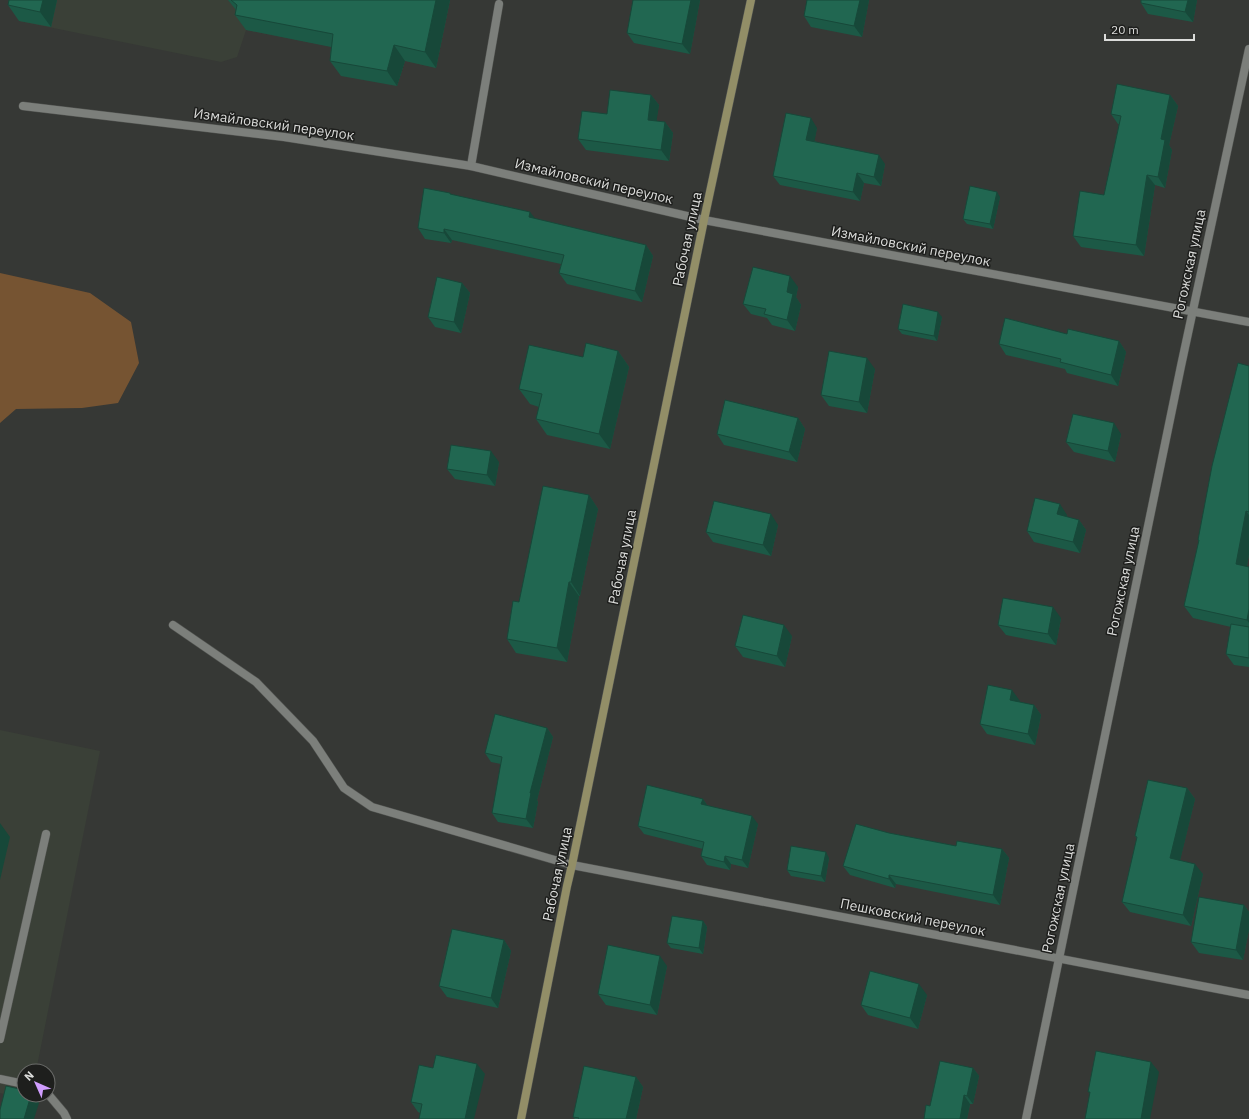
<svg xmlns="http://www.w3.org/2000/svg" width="1249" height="1119" font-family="'IBM Plex Sans',sans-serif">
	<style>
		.built { fill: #3a4037 }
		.green { fill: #765432 }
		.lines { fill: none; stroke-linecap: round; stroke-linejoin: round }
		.service-casing { stroke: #525451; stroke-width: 9 }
		.minor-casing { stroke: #525451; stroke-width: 9 }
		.secondary-casing { stroke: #525451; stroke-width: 9 }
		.service { stroke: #7c7f7b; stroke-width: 8 }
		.minor { stroke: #7c7f7b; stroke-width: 8 }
		.secondary { stroke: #928e67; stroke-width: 8 }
		.wall { fill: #1c5946 }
		.shaded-wall { fill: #174839 }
		.building { fill: #216751; stroke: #174839 }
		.labels { text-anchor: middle; stroke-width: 3; stroke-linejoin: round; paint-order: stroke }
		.street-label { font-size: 14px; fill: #dbdcda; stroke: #1e1f1d }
	</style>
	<rect width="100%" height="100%" fill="#363835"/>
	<g class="built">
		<path d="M23,0H450L436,68L405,61L397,86L343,49L246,30L237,57L221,62L19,21Z"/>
		<path d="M0,730L100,751L36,1071H24V1095L30,1101L0,1093Z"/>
	</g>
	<path class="green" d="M0,273L90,293L131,322L139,363L118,403L82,408L16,409L0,423Z"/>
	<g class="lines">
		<defs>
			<g id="service">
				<path d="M471,166L499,4"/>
				<path d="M173,625L256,682L313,741L344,788L372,807L572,865"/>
				<path d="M0,1039L46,834"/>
				<path d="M0,1079L24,1084"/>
				<path d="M48,1094L64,1113L67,1119"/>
			</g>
			<g id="minor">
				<path d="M23,106L284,137L471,166L704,220L1249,322"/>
				<path d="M572,865L1249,995"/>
				<path d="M1026,1119L1181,366L1249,49"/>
			</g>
			<path id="secondary" d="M521,1119L567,886L572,865L704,220L751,0"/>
		</defs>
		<use href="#service" class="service-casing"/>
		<use href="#minor" class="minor-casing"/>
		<use href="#secondary" class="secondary-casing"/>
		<use href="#service" class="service"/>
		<use href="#minor" class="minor"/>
		<use href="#secondary" class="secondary"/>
	</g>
	<g class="wall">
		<path d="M57,0L51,27L19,21L8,5Z"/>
		<path d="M228,0H450L436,68L405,61L397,86L341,76L330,61L331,47L246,30L235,15L236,10Z"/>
		<path d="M700,0L690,54L634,43L627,33Z"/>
		<path d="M807,0H869L862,37L811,27L804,16Z"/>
		<path d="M1141,0H1197L1193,22L1148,14L1141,3Z"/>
		<path d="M651,95L659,105L656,121L665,122L673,133L669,161L586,150L578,139L607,114Z"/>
		<path d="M1170,95L1178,106L1169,145L1172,150L1165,188L1155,185L1144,256L1081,247L1073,236L1104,195L1119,124H1118L1111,114Z"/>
		<path d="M817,128L814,141L885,164L881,186L864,183L860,201L780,185L773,176Z"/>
		<path d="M450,193L451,195L535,219L646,245L653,256L642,302L567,284L559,273L561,264L452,240L451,243L425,239L418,228Z"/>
		<path d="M1000,197L993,229L967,224L963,219Z"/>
		<path d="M462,283L470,293L461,333L435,327L428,317Z"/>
		<path d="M798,287L796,297L801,305L795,331L772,325L767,318L751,314L743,304Z"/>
		<path d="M942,317L937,341L902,334L898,329Z"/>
		<path d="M1067,334L1119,341L1126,352L1118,386L1067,373L1065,369L1006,355L999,344Z"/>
		<path d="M618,351L629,367L610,449L547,435L536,419L539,407L530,404L519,389L583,357Z"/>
		<path d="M1249,366V554L1247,566L1249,567V667L1234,665L1226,654L1231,627L1193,618L1184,606L1199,542L1198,540Z"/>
		<path d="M875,369L867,413L829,406L821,395Z"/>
		<path d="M798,418L805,429L797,462L724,445L717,434Z"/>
		<path d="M1121,434L1115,462L1074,452L1066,442Z"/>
		<path d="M499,462L495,486L455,479L447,469Z"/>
		<path d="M589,495L598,509L580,596H579L567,662L516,653L507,639L519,602Z"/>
		<path d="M1067,515V517L1079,520L1086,530L1080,553L1034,542L1027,531Z"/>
		<path d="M778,525L771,556L713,542L706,532Z"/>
		<path d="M1061,618L1056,645L1006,635L998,625Z"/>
		<path d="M792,636L785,667L743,657L735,646Z"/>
		<path d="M1020,701V702L1034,705L1041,715L1035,745L987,734L980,724Z"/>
		<path d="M547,728L553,737L537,800L538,802L533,828L498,822L492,813L501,764L491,762L485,753Z"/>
		<path d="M1187,788L1195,799L1180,860L1203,874L1191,926L1130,912L1122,902L1137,839L1135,836Z"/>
		<path d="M703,799L707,805L758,824L748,868L731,864L730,870L707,865L701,856L703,849L644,834L638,826Z"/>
		<path d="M889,833L956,846L1002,849L1009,858L1000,905L896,884L895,888L850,875L843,866Z"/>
		<path d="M829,858L825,882L791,876L787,870Z"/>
		<path d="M1244,905L1249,912V929L1243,960L1199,953L1191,942Z"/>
		<path d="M703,921L707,927L703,954L671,948L667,943Z"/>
		<path d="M504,940L511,951L498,1008L447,997L439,986Z"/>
		<path d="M667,966L657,1015L606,1005L598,994Z"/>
		<path d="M927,995L918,1029L868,1015L861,1005Z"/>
		<path d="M433,1068L485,1074L420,1113L418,1112L411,1102Z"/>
		<path d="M973,1068L979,1076L973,1104H970L967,1119H924Z"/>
		<path d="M636,1077L643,1087L636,1119H575L573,1117Z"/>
	</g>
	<g class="shaded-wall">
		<path d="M43,0H57L51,27L40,12Z"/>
		<path d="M436,0H450L436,68L425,52Z"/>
		<path d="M691,0H700L690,54L682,44Z"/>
		<path d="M860,0H869L862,37L854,26Z"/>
		<path d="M1188,0H1197L1193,22L1185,12Z"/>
		<path d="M394,45L405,61L397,86L387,71Z"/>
		<path d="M651,95L659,105L655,131L648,120Z"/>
		<path d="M1170,95L1178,106L1169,145L1172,150L1165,188L1158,177L1161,139Z"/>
		<path d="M811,118L817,128L813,149L806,140Z"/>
		<path d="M665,122L673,133L669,161L661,150Z"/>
		<path d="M879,155L885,164L881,186L874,177Z"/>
		<path d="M857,173L864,183L860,201L853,192Z"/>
		<path d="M1147,175L1155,185L1144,256L1136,245Z"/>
		<path d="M997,192L1000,197L993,229L990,224Z"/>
		<path d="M530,212L538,222L529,217Z"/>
		<path d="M444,229L452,240L451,243L444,233Z"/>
		<path d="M646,245L653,256L642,302L635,291Z"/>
		<path d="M790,276L798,287L796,297L801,305L795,331L787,320V292Z"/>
		<path d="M462,283L470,293L461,333L454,322Z"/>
		<path d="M938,312L942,317L937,341L934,336Z"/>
		<path d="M1119,341L1126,352L1118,386L1111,375Z"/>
		<path d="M618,351L629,367L610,449L599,434Z"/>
		<path d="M867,358L875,369L867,413L859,402Z"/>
		<path d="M798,418L805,429L797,462L789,452Z"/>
		<path d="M1114,423L1121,434L1115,462L1108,451Z"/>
		<path d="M491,451L499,462L495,486L487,475Z"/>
		<path d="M589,495L598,509L580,596L571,582Z"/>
		<path d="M1060,504L1067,515L1065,525L1057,514Z"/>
		<path d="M1246,511L1249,515V554L1245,576L1236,564Z"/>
		<path d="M771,514L778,525L771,556L763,545Z"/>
		<path d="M1079,520L1086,530L1080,553L1073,542Z"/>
		<path d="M569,582L579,596L567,662L557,648Z"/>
		<path d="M1053,607L1061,618L1056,645L1048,634Z"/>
		<path d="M1249,609V623L1247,620Z"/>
		<path d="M784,625L792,636L785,667L777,656Z"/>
		<path d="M1012,690L1020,701L1018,710L1010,700Z"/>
		<path d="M1034,705L1041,715L1035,745L1028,734Z"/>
		<path d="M547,728L553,737L537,800L538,802L533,828L526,819L530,793Z"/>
		<path d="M1187,788L1195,799L1178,869L1170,858Z"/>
		<path d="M703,799L709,808L701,804Z"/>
		<path d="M752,816L758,824L748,868L742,860Z"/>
		<path d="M0,823L10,837L0,880Z"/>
		<path d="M1002,849L1009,858L1000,905L993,895Z"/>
		<path d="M826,852L829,858L825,882L821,876Z"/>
		<path d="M725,856L731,864L730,870L724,862Z"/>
		<path d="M1195,864L1203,874L1191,926L1183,915Z"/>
		<path d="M889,875L896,884L895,888L889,879Z"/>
		<path d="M1244,905L1249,912V929L1243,960L1236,950Z"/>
		<path d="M703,921L707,927L703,954L699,948Z"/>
		<path d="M504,940L511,951L498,1008L491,998Z"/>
		<path d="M660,956L667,966L657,1015L650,1005Z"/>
		<path d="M919,984L927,995L918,1029L910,1018Z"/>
		<path d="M1151,1062L1159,1072L1150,1119H1141Z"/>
		<path d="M477,1064L485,1074L474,1119H465Z"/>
		<path d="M973,1068L979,1076L973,1104L967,1096Z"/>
		<path d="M636,1077L643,1087L636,1119H626Z"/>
		<path d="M31,1095H33L39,1103L34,1119H24Z"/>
		<path d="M964,1095L970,1104L967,1119H960Z"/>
	</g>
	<g class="building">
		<path d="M9,0H43L40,12L8,5Z"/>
		<path d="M231,0H436L425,52L394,45L387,71L330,61L333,34L235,15L237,5Z"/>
		<path d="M633,0H691L682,44L627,33Z"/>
		<path d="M807,0H860L854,26L804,16Z"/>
		<path d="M1141,0H1188L1185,12L1141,3Z"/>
		<path d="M1117,84L1170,95L1161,139L1165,140L1158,177L1147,175L1136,245L1073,236L1080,191L1104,195L1121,116L1111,114Z"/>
		<path d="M610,90L651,95L648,120L665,122L661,150L578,139L582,111L607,114Z"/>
		<path d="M786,113L811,118L806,140L879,155L874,177L857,173L853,192L773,176Z"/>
		<path d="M970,186L997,192L990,224L963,219Z"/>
		<path d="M424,188L450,193V194L530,212L529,217L646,245L635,291L559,273L564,255L444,229V233L418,228Z"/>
		<path d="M753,267L790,276L787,292L793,294L787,320L764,314L766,309L743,304Z"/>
		<path d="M437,277L462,283L454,322L428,317Z"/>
		<path d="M903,304L938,312L934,336L898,329Z"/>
		<path d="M1005,318L1067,334L1068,329L1119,341L1111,375L1060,362L1061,359L999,344Z"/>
		<path d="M586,343L618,351L599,434L536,419L542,394L519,389L529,345L583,357Z"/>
		<path d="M829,351L867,358L859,402L821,395Z"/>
		<path d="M1238,363L1249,366V512L1246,511L1236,564L1249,567V609L1247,620L1184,606L1199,540H1198L1212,466Z"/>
		<path d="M725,400L798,418L789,452L717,434Z"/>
		<path d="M1073,414L1114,423L1108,451L1066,442Z"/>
		<path d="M451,445L491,451L487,475L447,469Z"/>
		<path d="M543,486L589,495L571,582H569L557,648L507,639L513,601L519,602Z"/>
		<path d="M1035,498L1060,504L1057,514L1079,520L1073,542L1027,531Z"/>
		<path d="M714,501L771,514L763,545L706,532Z"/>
		<path d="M1003,598L1053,607L1048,634L998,625Z"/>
		<path d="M743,615L784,625L777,656L735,646Z"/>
		<path d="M1231,624L1249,627V658L1226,654Z"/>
		<path d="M988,685L1012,690L1010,700L1034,705L1028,734L980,724Z"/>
		<path d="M495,714L547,728L530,793H531L526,819L492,813L502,757L485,753Z"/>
		<path d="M1148,780L1187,788L1170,858L1195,864L1183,915L1122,902L1137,837L1135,836Z"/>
		<path d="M647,785L703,799L701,804L752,816L742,860L725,856L724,862L701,856L704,842L638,826Z"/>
		<path d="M856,824L889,833L956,846L957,841L1002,849L993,895L889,875V879L843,866Z"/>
		<path d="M791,846L826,852L821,876L787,870Z"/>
		<path d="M1199,897L1244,905L1236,950L1191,942Z"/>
		<path d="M672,916L703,921L699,948L667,943Z"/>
		<path d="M452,929L504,940L491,998L439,986Z"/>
		<path d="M608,945L660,956L650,1005L598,994Z"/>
		<path d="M870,971L919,984L910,1018L861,1005Z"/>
		<path d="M1096,1051L1151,1062L1141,1119H1085L1090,1092H1088Z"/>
		<path d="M436,1055L477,1064L465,1119H419L422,1104L411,1102L419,1065L433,1068Z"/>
		<path d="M940,1061L973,1068L967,1096L964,1095L960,1119H924L926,1105L930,1106Z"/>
		<path d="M584,1066L636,1077L626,1119H578L579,1118L573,1117Z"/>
		<path d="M6,1086L24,1090V1095H31L24,1119H0V1110Z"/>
	</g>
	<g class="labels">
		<g class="street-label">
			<text transform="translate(274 124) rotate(8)" y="5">Измайловский переулок</text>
			<text transform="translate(594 181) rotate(13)" y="5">Измайловский переулок</text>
			<text transform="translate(687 239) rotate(-78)" y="5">Рабочая улица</text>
			<text transform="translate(911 246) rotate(11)" y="5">Измайловский переулок</text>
			<text transform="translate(1189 264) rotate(-78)" y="5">Рогожская улица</text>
			<text transform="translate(622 557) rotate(-79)" y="5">Рабочая улица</text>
			<text transform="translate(1123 581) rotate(-78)" y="5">Рогожская улица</text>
			<text transform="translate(557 874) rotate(-78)" y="5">Рабочая улица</text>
			<text transform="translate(1058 898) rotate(-78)" y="5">Рогожская улица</text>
			<text transform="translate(913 917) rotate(11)" y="5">Пешковский переулок</text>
		</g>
	</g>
	<g transform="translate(36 1083) rotate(315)"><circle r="19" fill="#1e1f1d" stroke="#6a6b69"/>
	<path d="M0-3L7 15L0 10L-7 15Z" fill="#d09dfe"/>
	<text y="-6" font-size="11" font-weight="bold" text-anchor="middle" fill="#dbdcda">N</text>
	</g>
	<path d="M1105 34v6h89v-6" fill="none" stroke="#dbdcda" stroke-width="2"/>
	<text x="1111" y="34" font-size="12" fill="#dbdcda" stroke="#1e1f1d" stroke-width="3" paint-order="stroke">20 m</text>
</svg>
